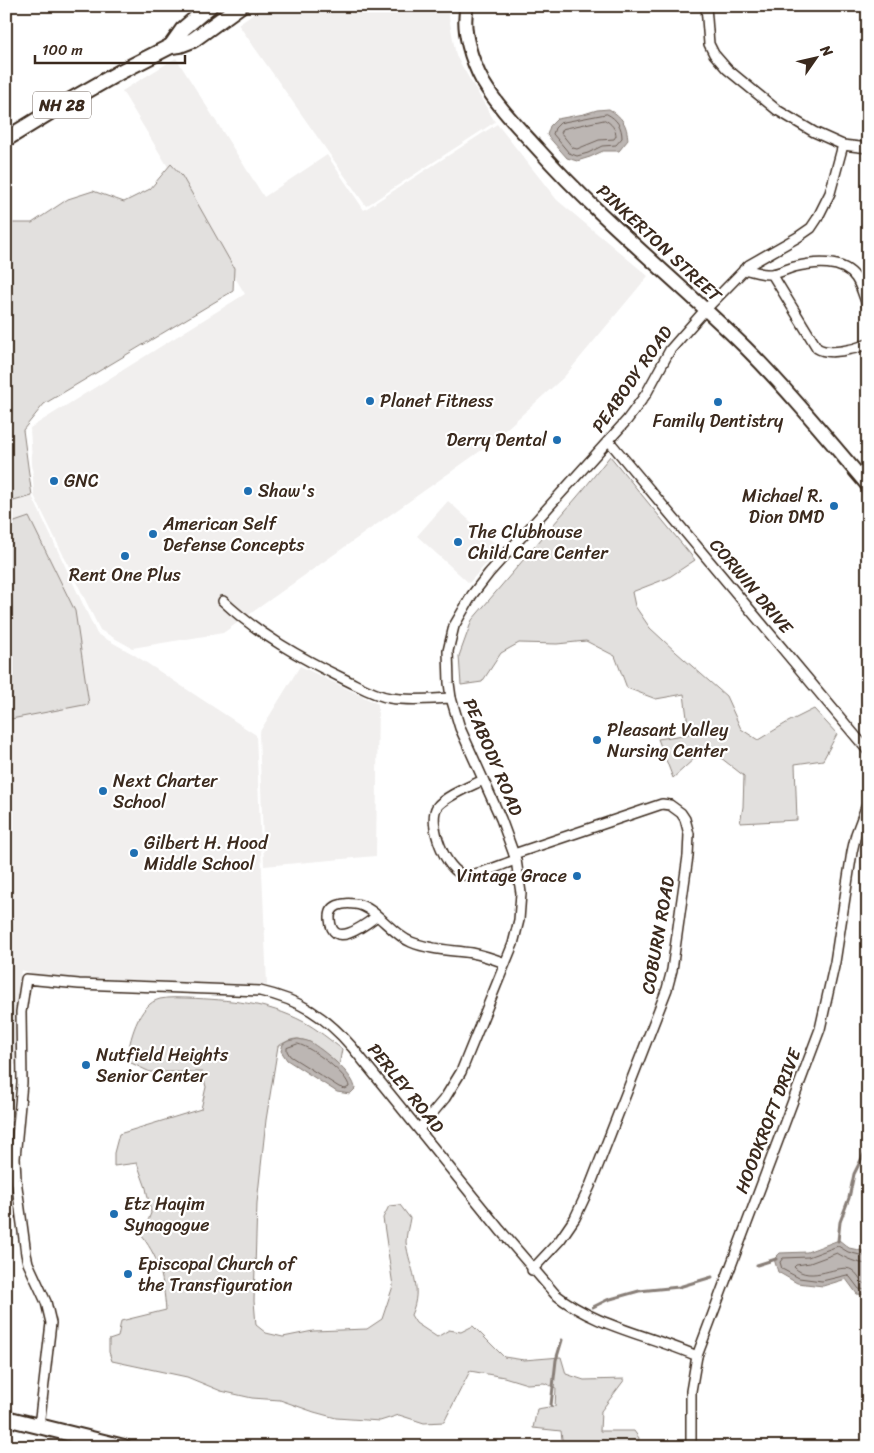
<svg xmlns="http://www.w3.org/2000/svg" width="874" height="1453" font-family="Sriracha,sans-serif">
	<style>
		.built { fill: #f1efee }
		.green { fill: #e2e0de; stroke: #8e857e }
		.water { fill: #bcb6b3; stroke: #887e77 }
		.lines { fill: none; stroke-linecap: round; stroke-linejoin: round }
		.shore { stroke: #6f625a; stroke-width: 1 }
		.stream { stroke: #887e77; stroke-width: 3 }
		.street-casing { stroke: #3b2a1e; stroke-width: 12 }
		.secondary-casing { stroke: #3b2a1e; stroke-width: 16 }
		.primary-casing { stroke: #3b2a1e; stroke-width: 18 }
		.street { stroke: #fff; stroke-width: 9 }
		.secondary { stroke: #fff; stroke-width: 12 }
		.primary { stroke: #fff; stroke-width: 14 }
		.poi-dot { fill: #1f6fb2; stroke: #fff; stroke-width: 2 }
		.labels { text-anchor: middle; stroke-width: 4.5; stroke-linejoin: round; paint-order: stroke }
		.shield { fill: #fff; stroke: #766a62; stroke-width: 1 }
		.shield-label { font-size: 16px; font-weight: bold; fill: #3b2a1e }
		.street-label { font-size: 18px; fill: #3b2a1e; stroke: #fff }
		.poi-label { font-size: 18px; fill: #3b2a1e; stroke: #fff; text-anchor: start }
	</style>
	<rect width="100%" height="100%" fill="#fff"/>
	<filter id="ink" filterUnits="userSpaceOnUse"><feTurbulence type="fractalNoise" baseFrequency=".02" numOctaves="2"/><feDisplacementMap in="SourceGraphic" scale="10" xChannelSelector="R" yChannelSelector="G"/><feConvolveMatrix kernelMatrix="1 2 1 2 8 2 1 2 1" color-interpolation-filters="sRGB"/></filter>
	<g filter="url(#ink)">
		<g class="built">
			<path d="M264,6H447L456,56L495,122L366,206L238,24Z"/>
			<path d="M176,58L264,197L327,155L364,210L497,124L557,200L648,276L564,377L486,447L223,633L132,648L100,630L34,495L30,428L245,294L122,91Z"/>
			<path d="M32,496L97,634L133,654L256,735L267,985L45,977L21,970L16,1008L17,1065L6,1064V503Z"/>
			<path d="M448,501L500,548L469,583L417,536Z"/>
			<path d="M300,666L378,704L376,856L264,866L259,733Z"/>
		</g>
		<g class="green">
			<path d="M171,164L182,176L234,268L233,291L44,404L23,430L32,496L6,503V227L13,223H32L68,199L93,191L124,202L150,189Z"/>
			<path d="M610,456L695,560L668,578L632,592L635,606L650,628L676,652L726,696L741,729L758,740L788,722L814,709L837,734L823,760L795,764L797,820L740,823L743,807L744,776L716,754L695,758L673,778L658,739L689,734L684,694L656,699L627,688L615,656L586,641L557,644L519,643L501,653L482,682L461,685L459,656L472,620L583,490Z"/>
			<path d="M29,517L75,611L89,704L6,720V525Z"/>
			<path d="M188,998C230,1000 266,1002 304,1022C317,1029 330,1040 342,1049L339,1066C330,1058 310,1039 297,1039C290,1039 284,1043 278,1046L266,1120L257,1203L254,1301L256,1325L266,1333L283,1337L313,1331L367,1329L382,1319L393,1286L383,1218L389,1206L400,1205L410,1218C409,1225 406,1234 406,1242C409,1269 424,1286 411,1315L416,1323L437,1337L449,1330L461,1332L473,1326L504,1357L524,1360L561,1357L566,1374L584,1380L625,1379L601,1411L600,1431H634L639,1438L638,1447H563L561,1431L533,1428L537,1409L555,1406L556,1388L544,1383L527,1384L504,1377L470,1371L444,1422L424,1423L399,1415L380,1421L336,1418L314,1412L280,1400L252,1398L221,1391L187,1377L112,1361L109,1352V1340L118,1337L121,1321L166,1310C163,1278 161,1262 142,1236L151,1213L146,1188L137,1163L114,1166V1153L119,1134L201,1109L206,1087L202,1072H150L127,1061C129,1041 138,1004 160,999C169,997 179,998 188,998Z"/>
		</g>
		<g class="water">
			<path d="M609,109C622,117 627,124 628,140L619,151H603L590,157L577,161L567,158L547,135L550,126L557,119L584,114L597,110Z"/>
			<path d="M298,1039C302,1040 306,1040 310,1042C322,1049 355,1075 355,1089L350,1094L337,1092L287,1060L281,1051L283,1044L288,1041Z"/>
			<path d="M839,1240L849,1248L868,1252V1295L857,1294L846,1279L823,1286L797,1283L778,1272L774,1259L780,1253L807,1252Z"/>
		</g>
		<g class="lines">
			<g class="shore">
				<path d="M607,114C617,119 622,127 622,138L616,145L602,146L588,153L577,156L569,153L553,134L555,128L560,123Z"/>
				<path d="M605,120C611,123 616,129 616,136L614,139L599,140L577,149L573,148L561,133L563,129Z"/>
				<path d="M298,1044C311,1047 349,1075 349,1087L345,1089L339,1087L290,1056L287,1051V1048Z"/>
				<path d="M868,1257L848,1252L838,1246L808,1257L783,1258L780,1262L782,1269L799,1278L822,1281L847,1275L850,1277L859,1289L868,1290"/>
				<path d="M868,1264C856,1263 847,1259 837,1253L810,1263L796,1265L794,1267C810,1285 840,1262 852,1270C857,1273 860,1279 863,1283L868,1284"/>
			</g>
			<g class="stream">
				<path d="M838,1241L840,1222L849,1198L854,1174L868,1146"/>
				<path d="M757,1265L776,1259"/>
				<path d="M593,1307L607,1300L639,1291L679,1287L712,1277"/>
				<path d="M551,1405L556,1360L562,1340"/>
			</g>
			<defs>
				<g id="street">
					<path d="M706,6L709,44L714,54L727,69L777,110L814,132L843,145L868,148"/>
					<path d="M744,269C753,271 763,275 772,274C779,273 787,269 794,267C814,262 843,259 856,278C862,287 864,298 868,307"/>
					<path d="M772,274L817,348C829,356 855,349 868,344"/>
					<path d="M609,441L868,751"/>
					<path d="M223,601C258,634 301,658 344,679C359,686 373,695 390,698C410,701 431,699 451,698"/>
					<path d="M483,780C471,786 445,796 437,807C427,822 446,873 465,875C475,877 505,863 516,860"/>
					<path d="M514,854L662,804L670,805L681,813L685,819L689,834L688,856L672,970L667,989L590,1186L575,1218L560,1240L532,1270"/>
					<path d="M377,916C365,925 332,951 330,919C329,905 343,902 355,904C375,906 391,934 411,942C430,950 452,950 472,953C483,955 494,959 505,963"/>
					<path d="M419,1129L445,1098L461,1072L513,944L519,920L521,893L516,860L501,819L460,728L451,698L449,683L448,651L454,626L472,595L489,573L627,420L646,394L670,350L705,310L749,265L798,237L811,228L817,219L830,193L843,145"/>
					<path d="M39,1426L51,1323L46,1302L28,1263L26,1254L16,1179L15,1158L22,1083L21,1012L26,979L79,984L260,991C300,1000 325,1016 352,1047L500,1230L555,1294C596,1327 650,1335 697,1356"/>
					<path d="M691,1447V1391L697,1356L820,1029L835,962L852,852L856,834L868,802"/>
				</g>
				<path id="secondary" d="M467,6C461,30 472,62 483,82C498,107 519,128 538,149C602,221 677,280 745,347C789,391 828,439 868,486"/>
				<g id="primary">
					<path d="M171,46L183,29L210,6"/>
					<path d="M6,139L55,109L120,72L171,46L180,45L193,40L240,6"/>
					<path d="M6,1418L124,1447"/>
				</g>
			</defs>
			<use href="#street" class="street-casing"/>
			<use href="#secondary" class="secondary-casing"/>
			<use href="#primary" class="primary-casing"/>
			<use href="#street" class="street"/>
			<use href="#secondary" class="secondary"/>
			<use href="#primary" class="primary"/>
		</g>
	</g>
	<g class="poi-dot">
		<circle cx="370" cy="401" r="5"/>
		<circle cx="718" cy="402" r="5"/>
		<circle cx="557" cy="440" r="5"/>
		<circle cx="54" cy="481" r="5"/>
		<circle cx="248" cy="491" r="5"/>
		<circle cx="834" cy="506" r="5"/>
		<circle cx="153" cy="534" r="5"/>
		<circle cx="458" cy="542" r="5"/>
		<circle cx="125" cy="556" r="5"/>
		<circle cx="597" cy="740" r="5"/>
		<circle cx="103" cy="791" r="5"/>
		<circle cx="134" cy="853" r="5"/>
		<circle cx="577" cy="876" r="5"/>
		<circle cx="86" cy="1065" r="5"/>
		<circle cx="114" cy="1214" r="5"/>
		<circle cx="128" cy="1274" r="5"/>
	</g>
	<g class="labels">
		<rect class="shield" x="33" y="91.5" width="58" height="27" rx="4"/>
		<g class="shield-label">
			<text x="62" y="111">NH 28</text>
		</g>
		<g class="street-label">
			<text transform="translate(659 243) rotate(43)" y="6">PINKERTON STREET</text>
			<text transform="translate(632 379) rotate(-55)" y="6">PEABODY ROAD</text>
			<text transform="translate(751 586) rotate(50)" y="6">CORWIN DRIVE</text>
			<text transform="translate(493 757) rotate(67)" y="6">PEABODY ROAD</text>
			<text transform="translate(658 935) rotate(-80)" y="6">COBURN ROAD</text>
			<text transform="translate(406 1088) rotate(51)" y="6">PERLEY ROAD</text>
			<text transform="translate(768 1121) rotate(-69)" y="6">HOODKROFT DRIVE</text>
		</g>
		<g class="poi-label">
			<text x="380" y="407">Planet Fitness</text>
			<text x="718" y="427" text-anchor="middle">Family Dentistry</text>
			<text x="547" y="446" text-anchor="end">Derry Dental</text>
			<text x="64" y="487">GNC</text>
			<text x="258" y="497">Shaw's</text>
			<text x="824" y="502" text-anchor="end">Michael R.<tspan x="824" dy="21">Dion DMD</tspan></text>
			<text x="163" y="530">American Self<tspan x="163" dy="21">Defense Concepts</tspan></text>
			<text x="468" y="538">The Clubhouse<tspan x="468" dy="21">Child Care Center</tspan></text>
			<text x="125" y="581" text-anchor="middle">Rent One Plus</text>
			<text x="607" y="736">Pleasant Valley<tspan x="607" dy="21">Nursing Center</tspan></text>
			<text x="113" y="787">Next Charter<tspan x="113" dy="21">School</tspan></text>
			<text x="144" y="849">Gilbert H. Hood<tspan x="144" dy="21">Middle School</tspan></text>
			<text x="567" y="882" text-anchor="end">Vintage Grace</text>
			<text x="96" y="1061">Nutfield Heights<tspan x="96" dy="21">Senior Center</tspan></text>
			<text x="124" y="1210">Etz Hayim<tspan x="124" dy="21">Synagogue</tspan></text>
			<text x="138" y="1270">Episcopal Church of<tspan x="138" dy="21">the Transfiguration</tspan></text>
		</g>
	</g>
	<rect width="874" height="1453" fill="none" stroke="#fff" stroke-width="25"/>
	<rect x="12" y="12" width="849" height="1428" fill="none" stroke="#3b2a1e" stroke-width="2" filter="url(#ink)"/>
	<g transform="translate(816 58) rotate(56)" stroke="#ffffff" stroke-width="4" paint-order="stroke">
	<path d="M0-4L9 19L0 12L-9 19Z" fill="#3b2a1e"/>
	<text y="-8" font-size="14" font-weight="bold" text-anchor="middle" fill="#3b2a1e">N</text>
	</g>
	<path d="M35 55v8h150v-8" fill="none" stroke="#3b2a1e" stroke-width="2.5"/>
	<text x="42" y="55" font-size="15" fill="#3b2a1e" stroke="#ffffff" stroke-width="4" paint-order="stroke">100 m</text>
</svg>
